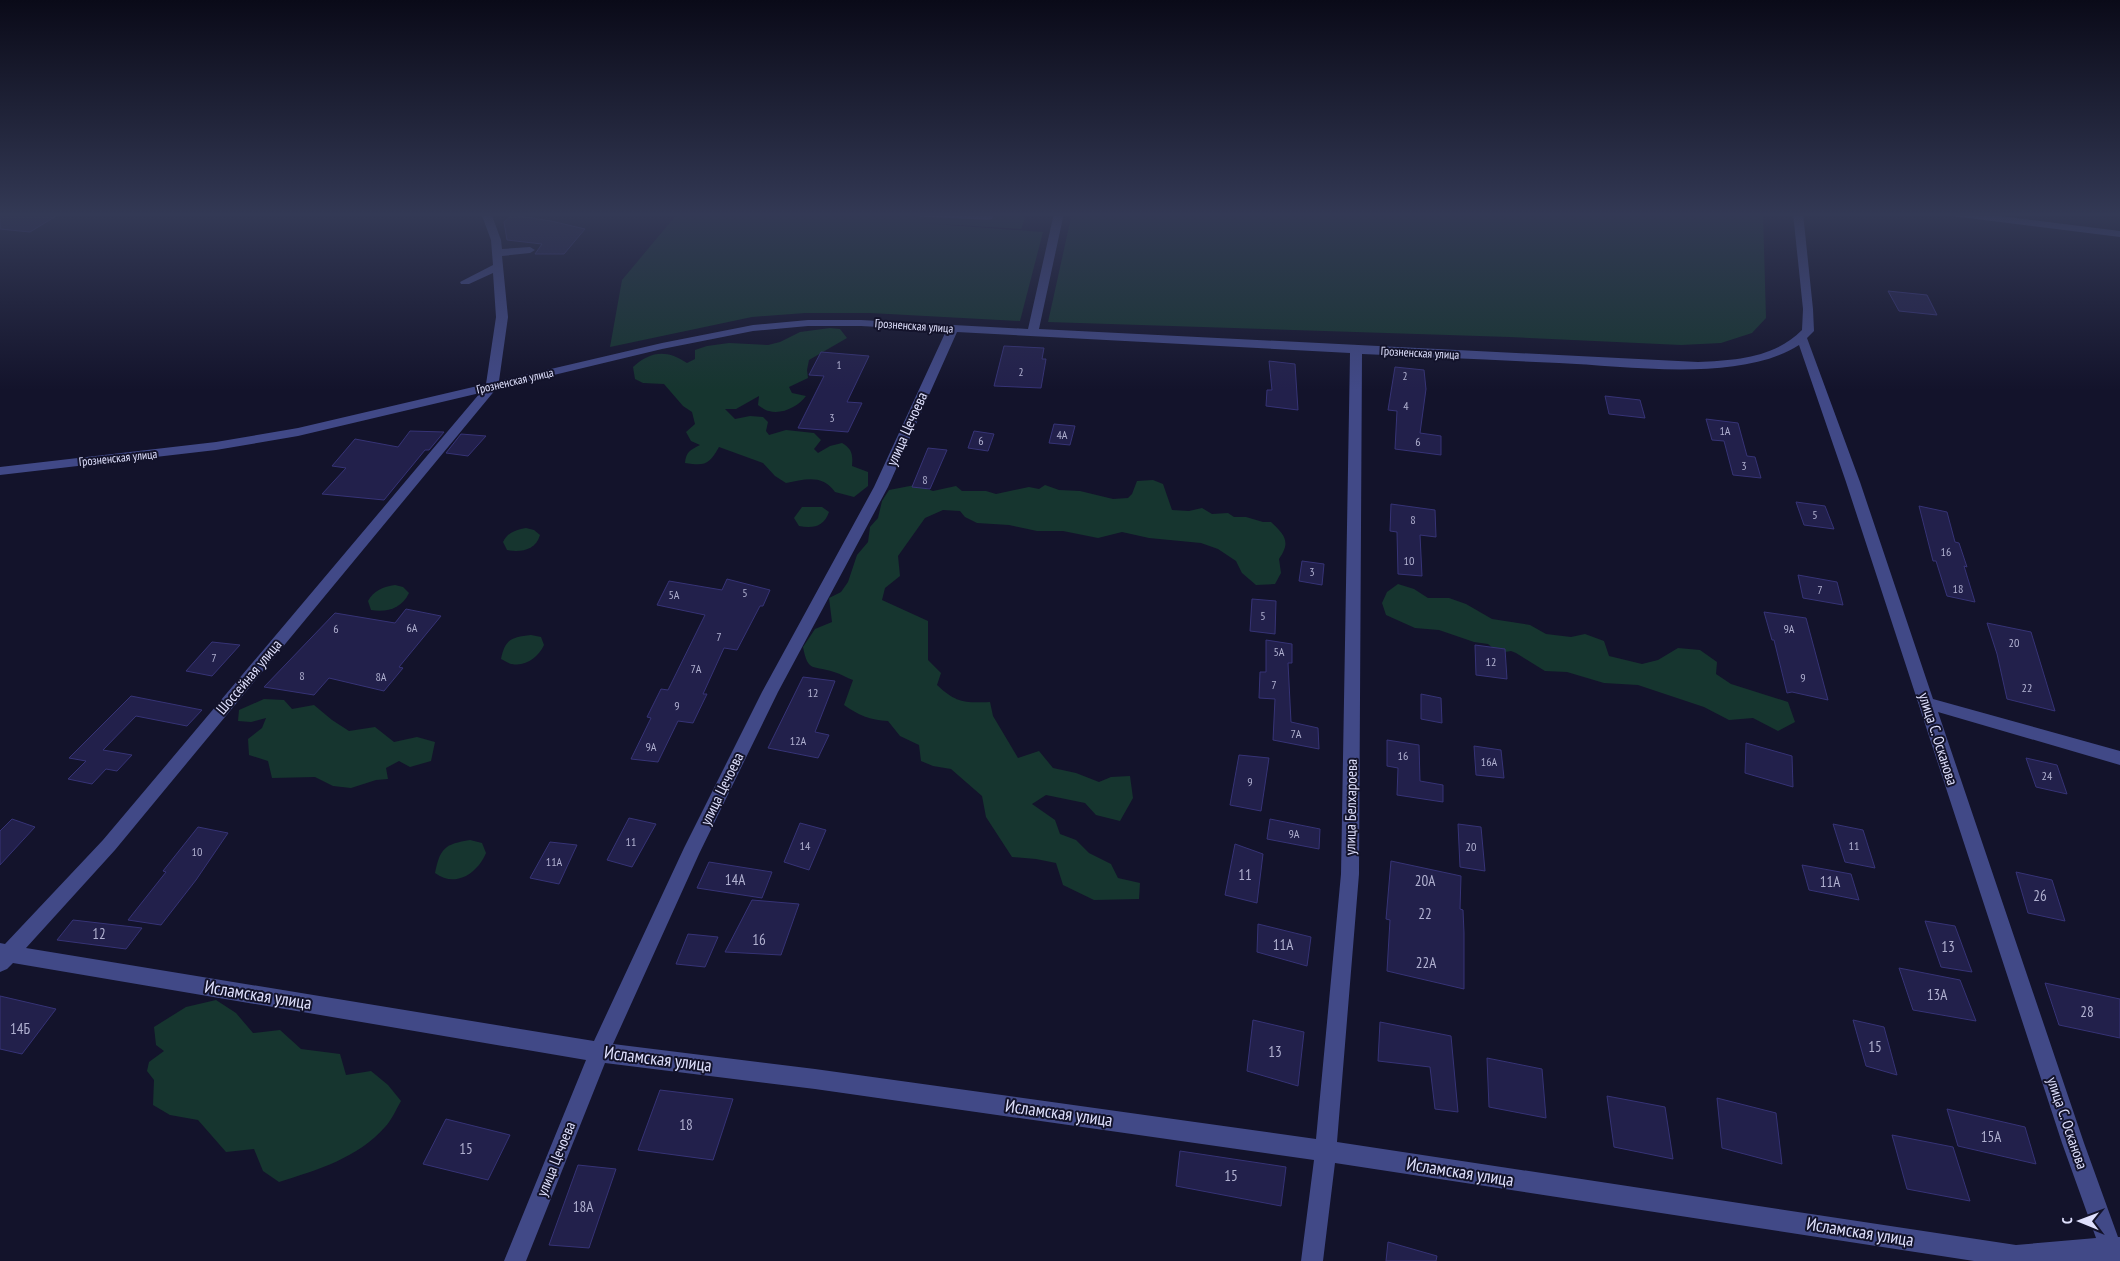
<svg xmlns="http://www.w3.org/2000/svg" width="2120" height="1261" font-family="'PT Sans Narrow',sans-serif">
	<style>
		.green { fill: #16352f }
		.building { fill: #22204b; stroke: #363376 }
		.lines { fill: none; stroke-linecap: round; stroke-linejoin: round }
		.minor { fill: #414987; fill-rule: evenodd }
		.labels { text-anchor: middle; stroke-width: 4; stroke-linejoin: round; paint-order: stroke }
		.far-number-label { font-size: 11px; fill: #b0b0d0 }
		.far-street-label { font-size: 12px; fill: #dfe0fd; stroke: #13132b }
		.number-label { font-size: 12px; fill: #b0b0d0 }
		.street-label { font-size: 15px; fill: #dfe0fd; stroke: #13132b }
		.near-number-label { font-size: 15px; fill: #b0b0d0 }
		.near-street-label { font-size: 18px; fill: #dfe0fd; stroke: #13132b }
	</style>
	<rect width="100%" height="100%" fill="#13132b"/>
	<g class="green">
		<path d="M678,213H1027L1021,229L922,223L1043,232L1020,321L870,313H805L752,317L610,347L622,280Z"/>
		<path d="M1072,213H1763L1766,318L1752,333L1721,343L1681,345L1510,337L1048,322Z"/>
		<path d="M830,328L840,329L847,338L809,360L807,370L808,378L789,387L792,393L806,396C799,406 782,415 769,411C766,411 761,407 758,405L759,396L736,409H725L735,419L750,416L763,417L768,422L766,431L769,435L786,430L814,433L821,440L814,449L818,453L830,446L842,443C852,449 853,454 852,466L868,472V486L854,497L835,492C823,474 805,479 786,483L775,476L763,463L719,447C709,465 705,466 685,463C686,452 690,450 700,445L691,441L686,432L695,424L692,412L683,406L664,384L643,383L635,379L633,367C650,351 667,349 687,363L695,359V350L707,346L729,343L768,345L780,342L800,332Z"/>
		<path d="M1153,480L1163,484L1172,510L1189,511L1202,508L1212,514L1228,513L1234,517H1246L1263,522H1271C1285,535 1291,542 1279,559L1281,573L1275,584L1256,585L1242,573L1236,561L1218,549L1201,543L1149,538L1122,532L1098,538L1063,531H1037L1009,525L977,523L965,517L960,511L943,510L925,518L898,556L900,576L885,588L882,600L928,621V660L941,673L937,685C956,703 965,703 990,702L993,716L1018,758L1039,751L1053,768L1076,773L1099,782L1111,777L1130,776L1133,798L1120,821L1096,815L1085,803L1046,795L1032,804L1055,820L1060,834L1076,840L1089,853L1111,864L1118,878L1140,883L1139,899L1094,900L1063,885L1056,863L1036,859L1012,857L986,817L982,796L951,769L933,766L921,761L919,745L900,736L888,721C870,720 858,715 844,705L853,680C847,678 841,674 834,672C813,665 808,673 803,647L815,629L832,622L829,598L841,592L848,582L857,555L868,542L870,527L878,518L882,501L889,490L915,485L933,491L956,486L962,491H986L996,494L1029,487L1039,489L1045,485L1059,490L1080,491L1113,499L1128,498L1132,494L1137,481Z"/>
		<path d="M802,507H822L829,512C824,526 814,529 799,526L794,518Z"/>
		<path d="M526,528L534,530L540,535C536,550 520,553 507,550L503,542C508,532 516,530 526,528Z"/>
		<path d="M1398,584L1414,589L1428,598H1449L1466,604L1492,619L1530,625L1546,634L1571,637L1585,634L1604,641L1609,656L1642,664L1658,660L1678,648L1700,650L1717,662L1716,674L1731,684L1788,702L1795,722L1778,731L1753,718L1729,720L1704,707L1638,685L1604,683L1567,672L1545,671L1516,653L1511,651L1499,653L1488,644L1474,642L1439,630L1415,628L1386,615L1382,603L1387,592Z"/>
		<path d="M395,585L403,587L409,593C402,608 387,613 371,610L368,601C374,590 383,587 395,585Z"/>
		<path d="M531,635L541,637L544,645C539,656 526,667 512,664C509,664 504,660 501,659C505,639 512,637 531,635Z"/>
		<path d="M264,699L284,700L292,709L314,705L332,720L349,731L375,727L394,742L417,737L435,742L431,761L410,767L399,761L386,768L388,779L376,780L351,788L333,786L315,777L272,778L268,761L249,755L248,739L262,728L266,718L251,722L238,721L239,710Z"/>
		<path d="M470,840L482,843L486,853C477,874 455,888 435,873C440,848 445,844 470,840Z"/>
		<path d="M216,1000L236,1013L253,1033L280,1030L301,1049L340,1054L346,1075L371,1071L388,1085L401,1101C396,1109 392,1120 385,1127C358,1158 317,1170 279,1182L263,1171L254,1149L226,1152L198,1120L170,1115L153,1105L154,1080L147,1071L149,1062L164,1051L156,1045L154,1027L186,1007Z"/>
	</g>
	<g class="building">
		<path d="M0,213H61L30,232L0,229Z"/>
		<path d="M512,215L551,221L585,229L564,254H535L542,244L507,240L504,222Z"/>
		<path d="M1888,291L1927,295L1937,315L1899,311Z"/>
		<path d="M1004,346L1044,348L1042,359H1046L1041,388L994,386Z"/>
		<path d="M821,352L869,356L847,402L862,403L848,432L798,428L824,376L809,375Z"/>
		<path d="M1269,361L1295,364L1298,410L1266,406L1267,390H1272Z"/>
		<path d="M1395,367L1424,370L1426,389L1420,433L1441,436V455L1395,449L1397,411L1388,410Z"/>
		<path d="M1605,396L1640,400L1645,418L1609,414Z"/>
		<path d="M1706,419L1738,423L1747,456L1755,457L1761,478L1733,475L1724,441L1712,440Z"/>
		<path d="M1054,424L1075,426L1070,445L1049,443Z"/>
		<path d="M410,431L444,432L429,450H425L384,500L322,494L346,468L332,466L355,439L398,447Z"/>
		<path d="M974,431L994,434L988,451L968,448Z"/>
		<path d="M461,434L486,436L468,456L446,453Z"/>
		<path d="M928,448L947,450L930,489L912,487Z"/>
		<path d="M1796,502L1825,506L1834,529L1804,525Z"/>
		<path d="M1391,504L1435,510L1436,537L1420,535L1422,576L1398,574L1397,532L1390,531Z"/>
		<path d="M1919,506L1947,512L1955,542L1959,543L1967,567L1964,566L1975,602L1947,596L1936,561H1933Z"/>
		<path d="M1302,561L1324,564L1322,585L1299,581Z"/>
		<path d="M1798,575L1837,582L1843,605L1803,598Z"/>
		<path d="M727,579L770,590L763,606H760L737,650L724,648L703,694H707L693,723L678,721L658,762L631,759L651,718L647,717L661,689L668,690L705,615L657,605L669,581L722,590Z"/>
		<path d="M1252,599L1276,601L1275,634L1250,631Z"/>
		<path d="M406,609L441,616L399,667L403,668L384,691L329,678L314,695L264,687L335,613L395,623Z"/>
		<path d="M1764,612L1806,618L1828,700L1792,692L1787,693L1774,640H1772Z"/>
		<path d="M1987,623L2031,632L2055,711L2007,699L1997,654Z"/>
		<path d="M1266,640L1292,644V663H1288L1291,722L1318,728L1319,749L1273,740L1275,699L1259,698L1260,672H1266Z"/>
		<path d="M212,642L240,645L212,676L186,671Z"/>
		<path d="M1475,645L1505,649L1507,679L1476,675Z"/>
		<path d="M803,677L835,681L815,732L829,735L818,758L768,748Z"/>
		<path d="M1421,694L1441,698L1442,723L1421,719Z"/>
		<path d="M131,696L202,710L187,726L136,716L103,750L132,755L117,771L106,769L92,784L68,779L86,761L69,758Z"/>
		<path d="M1387,740L1419,745L1420,781L1443,785V802L1397,795L1398,768L1387,766Z"/>
		<path d="M1746,743L1792,756L1793,787L1745,773Z"/>
		<path d="M1474,746L1501,750L1504,778L1476,775Z"/>
		<path d="M1239,755L1269,758L1261,811L1230,805Z"/>
		<path d="M2026,758L2057,765L2067,794L2036,787Z"/>
		<path d="M629,818L656,824L632,867L607,860Z"/>
		<path d="M12,819L35,827L0,865V831Z"/>
		<path d="M1270,819L1320,829L1319,849L1267,839Z"/>
		<path d="M800,823L826,830L809,870L784,862Z"/>
		<path d="M1458,824L1481,827L1485,871L1460,867Z"/>
		<path d="M1833,824L1863,830L1875,868L1845,862Z"/>
		<path d="M198,827L228,833L196,880L161,925L128,920L166,872L163,871Z"/>
		<path d="M550,842L577,845L559,884L530,878Z"/>
		<path d="M1235,844L1263,854L1257,903L1225,895Z"/>
		<path d="M1391,861L1461,876L1460,909L1463,910L1464,933V989L1387,971L1390,920L1386,919Z"/>
		<path d="M709,862L772,872L762,898L697,888Z"/>
		<path d="M1802,865L1851,874L1859,900L1809,890Z"/>
		<path d="M2016,872L2052,880L2065,921L2028,913Z"/>
		<path d="M752,900L799,904L781,955L725,952Z"/>
		<path d="M73,920L142,928L126,949L57,940Z"/>
		<path d="M1925,921L1955,926L1972,972L1941,967Z"/>
		<path d="M1258,924L1311,937L1307,966L1257,952Z"/>
		<path d="M688,934L718,937L705,967L676,964Z"/>
		<path d="M1899,968L1960,980L1976,1021L1913,1010Z"/>
		<path d="M2045,983L2120,999V1038L2059,1025Z"/>
		<path d="M0,996L56,1009L22,1054L0,1049Z"/>
		<path d="M1253,1020L1304,1032L1298,1086L1247,1071Z"/>
		<path d="M1853,1020L1884,1027L1897,1075L1866,1066Z"/>
		<path d="M1380,1022L1451,1036L1458,1112L1435,1109L1430,1067L1378,1061Z"/>
		<path d="M1487,1058L1542,1069L1546,1118L1489,1107Z"/>
		<path d="M660,1090L733,1099L713,1160L638,1150Z"/>
		<path d="M1607,1096L1665,1107L1673,1159L1614,1147Z"/>
		<path d="M1717,1098L1776,1113L1782,1164L1722,1148Z"/>
		<path d="M1947,1109L2025,1127L2036,1164L1958,1146Z"/>
		<path d="M446,1119L510,1135L488,1180L423,1164Z"/>
		<path d="M1892,1135L1953,1147L1970,1201L1907,1189Z"/>
		<path d="M1180,1151L1286,1167L1281,1206L1176,1186Z"/>
		<path d="M578,1165L616,1169L589,1248L549,1245Z"/>
		<path d="M1388,1242L1437,1256L1436,1261H1386Z"/>
	</g>
	<g class="lines">
		<g class="minor">
			<path d="M481,213H491L501,240L502,249L530,247L535,250L530,253L502,256L508,317L499,381L662,343L753,325L808,320H861L1028,329L1054,213H1064L1039,329L1698,362C1736,360 1774,358 1802,330L1803,309L1793,213H1803L1813,309L1814,331L1807,338L1860,482L1933,699L2120,751V765L1938,712L2084,1143L2118,1237H2120V1261H1974L1335,1163L1323,1261H1301L1314,1160L815,1089L605,1063L526,1261H504L586,1060L13,963L7,969L0,972V943L5,944L103,840L480,393L298,436L216,450L0,475V467L216,442L298,428L486,384L496,317L493,273L469,284H461L460,282L493,265L491,240ZM808,326H861L946,331L874,487L762,692L684,848L594,1041L26,948L115,850L496,389L662,349L753,331ZM957,332L1350,353L1341,874L1316,1139L815,1069L613,1044L699,854L778,692L888,487ZM1799,345L1846,482L2062,1143L2096,1238L2016,1245L1337,1142L1359,874L1362,354C1428,357 1493,360 1559,363C1627,366 1740,383 1799,345Z"/>
			<path d="M907,213L985,214L995,213L992,219L989,220L912,216Z"/>
			<path d="M1947,213H1976L2120,231V237L1952,216Z"/>
		</g>
	</g>
	<linearGradient id="sky" x2="0" y2="1"><stop stop-color="#0a0a18"/><stop offset="0.55" stop-color="#333955"/><stop offset="1" stop-color="#333955" stop-opacity="0"/></linearGradient>
	<rect width="2120" height="390" fill="url(#sky)"/>
	<g class="labels">
		<g class="far-number-label">
			<text x="839" y="369">1</text>
			<text x="1021" y="376">2</text>
			<text x="1405" y="380">2</text>
		</g>
		<g class="far-street-label">
			<text transform="translate(914 326) rotate(4)" y="4">Грозненская улица</text>
			<text transform="translate(1420 353) rotate(3)" y="4">Грозненская улица</text>
			<text transform="translate(515 381) rotate(-13)" y="4">Грозненская улица</text>
			<text transform="translate(118 458) rotate(-6)" y="4">Грозненская улица</text>
		</g>
		<g class="number-label">
			<text x="1406" y="410">4</text>
			<text x="832" y="422">3</text>
			<text x="1725" y="435">1А</text>
			<text x="1062" y="439">4А</text>
			<text x="981" y="445">6</text>
			<text x="1418" y="446">6</text>
			<text x="1744" y="470">3</text>
			<text x="925" y="484">8</text>
			<text x="1815" y="519">5</text>
			<text x="1413" y="524">8</text>
			<text x="1946" y="556">16</text>
			<text x="1409" y="565">10</text>
			<text x="1312" y="576">3</text>
			<text x="1958" y="593">18</text>
			<text x="1820" y="594">7</text>
			<text x="745" y="597">5</text>
			<text x="674" y="599">5А</text>
			<text x="1263" y="620">5</text>
			<text x="412" y="632">6А</text>
			<text x="336" y="633">6</text>
			<text x="1789" y="633">9А</text>
			<text x="719" y="641">7</text>
			<text x="2014" y="647">20</text>
			<text x="1279" y="656">5А</text>
			<text x="214" y="662">7</text>
			<text x="1491" y="666">12</text>
			<text x="696" y="673">7А</text>
			<text x="302" y="680">8</text>
			<text x="381" y="681">8А</text>
			<text x="1803" y="682">9</text>
			<text x="1274" y="689">7</text>
			<text x="2027" y="692">22</text>
			<text x="813" y="697">12</text>
			<text x="677" y="710">9</text>
			<text x="1296" y="738">7А</text>
			<text x="798" y="745">12А</text>
			<text x="651" y="751">9А</text>
			<text x="1403" y="760">16</text>
			<text x="1489" y="766">16А</text>
			<text x="2047" y="780">24</text>
			<text x="1250" y="786">9</text>
			<text x="1294" y="838">9А</text>
			<text x="631" y="846">11</text>
			<text x="805" y="850">14</text>
			<text x="1854" y="850">11</text>
			<text x="1471" y="851">20</text>
			<text x="197" y="856">10</text>
			<text x="554" y="866">11А</text>
		</g>
		<g class="street-label">
			<text transform="translate(907 429) rotate(-66)" y="5">улица Цечоева</text>
			<text transform="translate(249 677) rotate(-50)" y="5">Шоссейная улица</text>
			<text transform="translate(1938 739) rotate(72)" y="5">улица С. Осканова</text>
			<text transform="translate(722 789) rotate(-64)" y="5">улица Цечоева</text>
			<text transform="translate(1351 807) rotate(-89)" y="5">улица Белхароева</text>
			<text transform="translate(2067 1123) rotate(71)" y="5">улица С. Осканова</text>
			<text transform="translate(556 1159) rotate(-68)" y="5">улица Цечоева</text>
		</g>
		<g class="near-number-label">
			<text x="1245" y="880">11</text>
			<text x="735" y="885">14А</text>
			<text x="1425" y="886">20А</text>
			<text x="1830" y="887">11А</text>
			<text x="2040" y="901">26</text>
			<text x="1425" y="919">22</text>
			<text x="99" y="939">12</text>
			<text x="759" y="945">16</text>
			<text x="1283" y="950">11А</text>
			<text x="1948" y="952">13</text>
			<text x="1426" y="968">22А</text>
			<text x="1937" y="1000">13А</text>
			<text x="2087" y="1017">28</text>
			<text x="20" y="1034">14Б</text>
			<text x="1875" y="1052">15</text>
			<text x="1275" y="1057">13</text>
			<text x="686" y="1130">18</text>
			<text x="1991" y="1142">15А</text>
			<text x="466" y="1154">15</text>
			<text x="1231" y="1181">15</text>
			<text x="583" y="1212">18А</text>
		</g>
		<g class="near-street-label">
			<text transform="translate(258 995) rotate(9)" y="6">Исламская улица</text>
			<text transform="translate(658 1059) rotate(7)" y="6">Исламская улица</text>
			<text transform="translate(1059 1113) rotate(8)" y="6">Исламская улица</text>
			<text transform="translate(1460 1172) rotate(9)" y="6">Исламская улица</text>
			<text transform="translate(1860 1232) rotate(9)" y="6">Исламская улица</text>
		</g>
	</g>
	<g transform="translate(2080 1221) rotate(271)" stroke="#13132b" stroke-width="4" paint-order="stroke">
	<path d="M0-4L9 19L0 12L-9 19Z" fill="#dfe0fd"/>
	<text y="-8" font-size="14" font-weight="bold" text-anchor="middle" fill="#dfe0fd">С</text>
	</g>
</svg>
